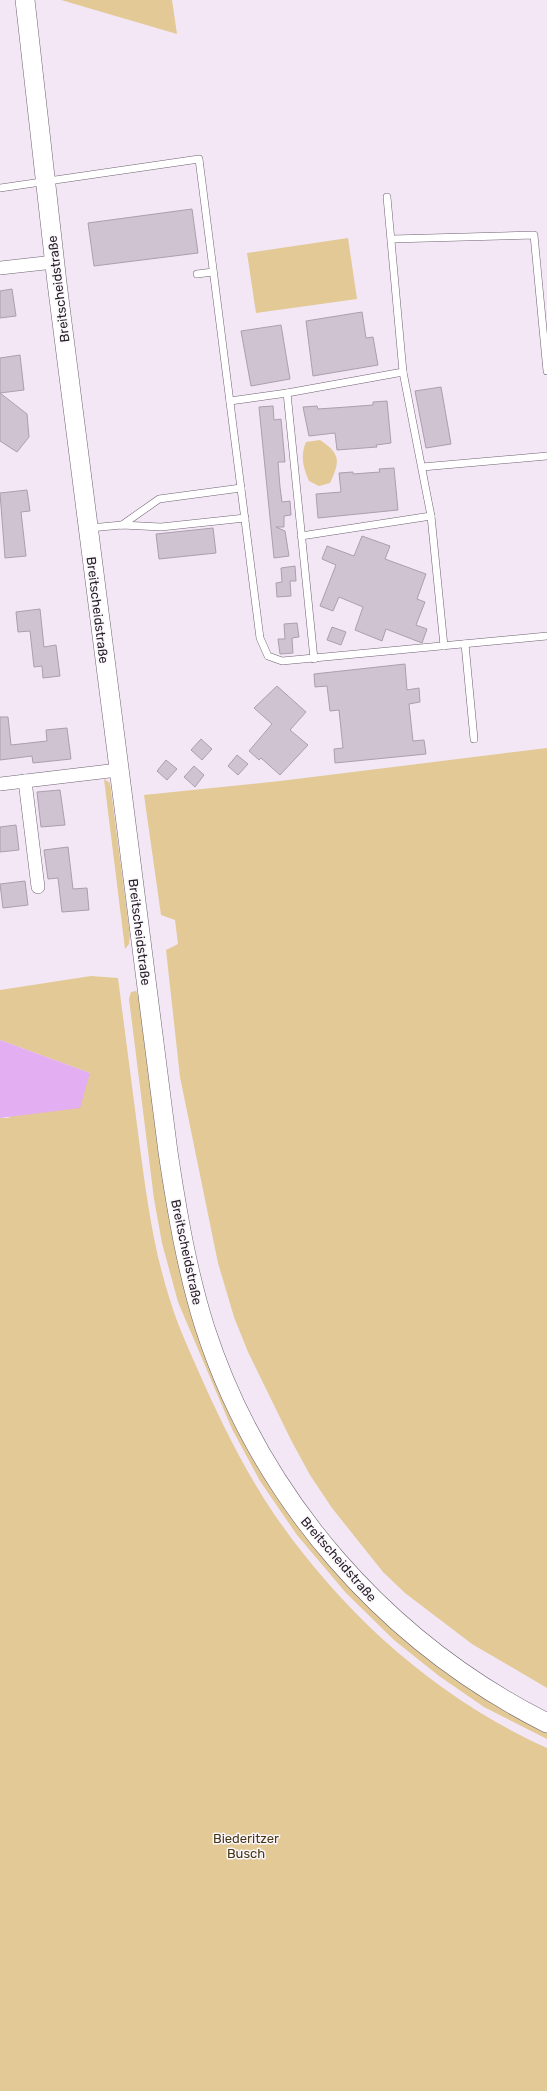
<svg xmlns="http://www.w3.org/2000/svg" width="547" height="2091" font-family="Rubik,sans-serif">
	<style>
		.green { fill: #e2c995 }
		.water { fill: #e4aef2 }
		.building { fill: #cfc3d2; stroke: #ab9fae }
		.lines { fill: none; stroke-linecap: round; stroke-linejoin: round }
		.lane-casing { stroke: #6e6371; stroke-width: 8 }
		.street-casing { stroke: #6e6371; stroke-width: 14 }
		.secondary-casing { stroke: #6e6371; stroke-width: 20 }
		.lane { stroke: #fff; stroke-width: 7 }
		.street { stroke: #fff; stroke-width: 13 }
		.secondary { stroke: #fff; stroke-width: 19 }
		.labels { text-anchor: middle; stroke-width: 3; stroke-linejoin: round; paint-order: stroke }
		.street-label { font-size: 13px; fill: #231f24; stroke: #fcf7fd }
		.park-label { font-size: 13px; fill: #473814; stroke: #fcf7fd }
	</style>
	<rect width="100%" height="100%" fill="#f3e7f6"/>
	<g class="green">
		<path d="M61,0H172L177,34Z"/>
		<path d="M348,238L357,299L256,313L247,253Z"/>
		<path d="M320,440C341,454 340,461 330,483L319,486L309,481C303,467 300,456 306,442Z"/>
		<path d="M547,748V1688L472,1644L405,1593L383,1572L332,1508L310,1475L291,1440L248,1352L234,1317L218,1263L180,1077L166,950L178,944L175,920L161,915L144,795L280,781Z"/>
		<path d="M104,779L110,783L130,935L129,944L125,949Z"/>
		<path d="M91,976L118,978C125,1032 132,1086 139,1140C146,1193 153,1248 170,1300C179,1330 193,1358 205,1386C225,1430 247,1474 274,1514C343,1614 436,1698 547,1748V2091H0V1118H8L90,1073L0,1040V990Z"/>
		<path d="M136,991L139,998L213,1371C220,1391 227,1412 237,1430C306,1558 414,1670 547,1732V1739L484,1707L439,1676L394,1640L346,1593L297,1535L260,1481L232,1429L178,1302L162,1243L154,1199L129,999L131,992Z"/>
	</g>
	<path class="water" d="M0,1040L90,1073L80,1108L0,1118Z"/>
	<g class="building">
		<path d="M192,209L198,253L94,266L88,223Z"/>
		<path d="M12,289L16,316L0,318V291Z"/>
		<path d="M362,312L366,338L373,337L378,365L313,376L306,321Z"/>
		<path d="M281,325L290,379L251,386L241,331Z"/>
		<path d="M20,355L24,390L0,393L27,414L29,437L17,452L0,441V358Z"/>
		<path d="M441,387L451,444L426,448L415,391Z"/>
		<path d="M387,401L391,443L376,445L377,447L337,450L335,433L309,436L303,407L317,406L318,409L347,407L373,405V402Z"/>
		<path d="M273,406L274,420L281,419L285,462H278L280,487L282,502L290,501L291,515L284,516V527H276L285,531L289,556L274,558L259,407Z"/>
		<path d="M394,468L398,510L318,518L316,494L341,492L339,473L353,472V474L380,472L379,469Z"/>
		<path d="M27,490L30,511L21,512L26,556L5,558L0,493Z"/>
		<path d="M213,528L216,553L159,559L156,534Z"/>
		<path d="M362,536L390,546L385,559L426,574L417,599L425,602L416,625L427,629L422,643L386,629L382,641L355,630L363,607L339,597L333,611L320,606L336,565L322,559L327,546L354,556Z"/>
		<path d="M295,566L296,581H290L291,596L277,597L276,583L282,582L281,568Z"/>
		<path d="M40,609L44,647L56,645L60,676L43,678L42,666L34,667L30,631L18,632L16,612Z"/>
		<path d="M297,623L299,637L292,638L293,653L280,654L278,639H285L284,624Z"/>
		<path d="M332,627L346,632L341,645L327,640Z"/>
		<path d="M405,664L407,690L419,688L420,702L409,704L413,741L424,740L426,754L335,763L334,749L343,748L339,710L330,711L327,686L315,687L314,674Z"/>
		<path d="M277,686L306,712L290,730L308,745L280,775L261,758L259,760L249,751L272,724L254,708Z"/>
		<path d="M0,717H8L11,745L47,741L46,730L67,728L71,759L33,763L32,756L0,760Z"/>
		<path d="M201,739L212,749L202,760L191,750Z"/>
		<path d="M237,755L248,764L238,775L228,766Z"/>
		<path d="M166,760L177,769L167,780L157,771Z"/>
		<path d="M194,766L204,775L195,787L184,777Z"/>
		<path d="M60,790L65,825L41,827L37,792Z"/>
		<path d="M16,825L19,850L0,852V827Z"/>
		<path d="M68,847L73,889L87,888L89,910L62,912L58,878L48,879L44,850Z"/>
		<path d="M25,881L28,905L3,908L0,884Z"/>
	</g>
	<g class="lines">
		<defs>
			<g id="lane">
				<path d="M0,188L199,159L260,638L268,656L282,661L547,636"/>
				<path d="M387,197L403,372"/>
				<path d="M392,239L534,235L547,371"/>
				<path d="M197,274L213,272"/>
				<path d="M287,393L403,372L431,516L444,646"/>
				<path d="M230,401L287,393L314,659"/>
				<path d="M422,467L547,456"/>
				<path d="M122,525L159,499L241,488"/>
				<path d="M90,528L122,525L161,527L245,518"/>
				<path d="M301,536L431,516"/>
				<path d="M465,644L474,739"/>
			</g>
			<g id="street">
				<path d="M0,268L54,262"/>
				<path d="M25,781L38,887"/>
				<path d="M0,784L118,770"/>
			</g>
			<path id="secondary" d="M25,0L57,283L168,1152C177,1212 187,1271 205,1328C261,1500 386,1642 547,1723"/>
		</defs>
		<use href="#lane" class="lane-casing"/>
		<use href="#street" class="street-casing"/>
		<use href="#secondary" class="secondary-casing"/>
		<use href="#lane" class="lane"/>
		<use href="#street" class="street"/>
		<use href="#secondary" class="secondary"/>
	</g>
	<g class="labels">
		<g class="street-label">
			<text transform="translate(58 289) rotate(-97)" y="5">Breitscheidstraße</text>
			<text transform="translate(98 610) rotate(83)" y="5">Breitscheidstraße</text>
			<text transform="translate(140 932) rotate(83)" y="5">Breitscheidstraße</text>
			<text transform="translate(187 1252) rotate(78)" y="5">Breitscheidstraße</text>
			<text transform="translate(339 1559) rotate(49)" y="5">Breitscheidstraße</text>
		</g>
		<g class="park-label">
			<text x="246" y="1843">Biederitzer<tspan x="246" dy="15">Busch</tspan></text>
		</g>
	</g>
</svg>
